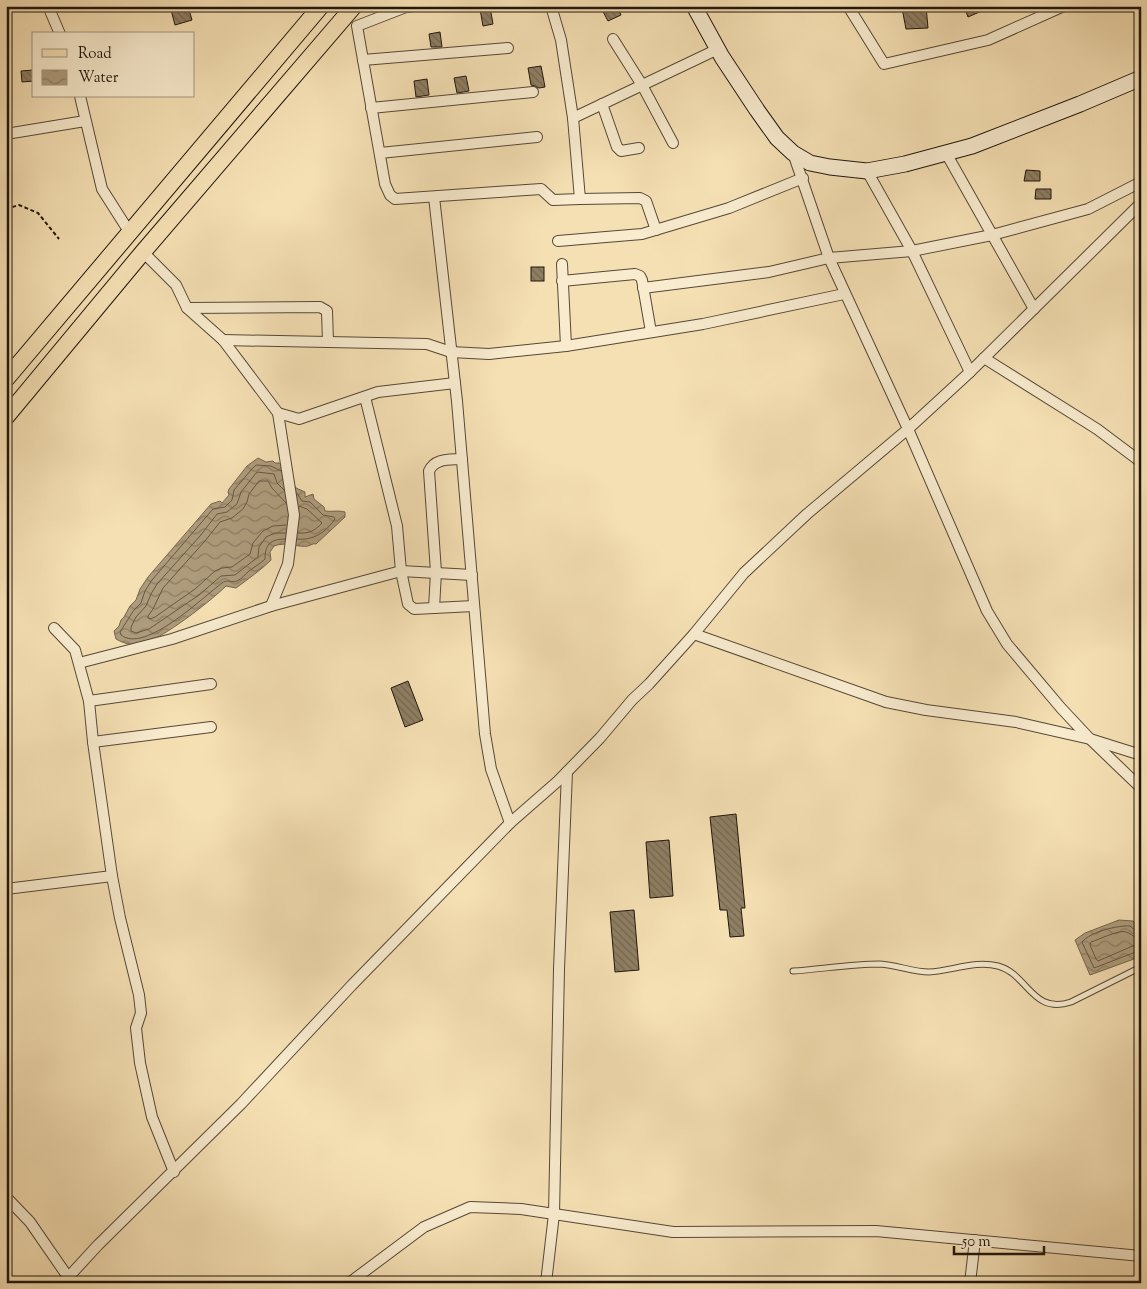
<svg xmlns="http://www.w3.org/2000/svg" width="1147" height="1289" font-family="'Sorts Mill Goudy',serif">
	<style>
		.water { fill: url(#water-waves); stroke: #75664f }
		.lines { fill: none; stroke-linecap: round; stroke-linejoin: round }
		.shore { stroke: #665844; stroke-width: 1 }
		.building { fill: url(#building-back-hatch); stroke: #20160d }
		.lane-casing { stroke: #554837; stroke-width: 7 }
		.street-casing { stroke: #554837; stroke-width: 12 }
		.secondary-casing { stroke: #20160d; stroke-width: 17 }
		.primary-casing { stroke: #20160d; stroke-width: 18 }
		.path { stroke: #20160d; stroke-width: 2; stroke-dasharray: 4 2.5; stroke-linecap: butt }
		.lane { stroke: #f8ebce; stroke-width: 5 }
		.street { stroke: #f8ebce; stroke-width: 10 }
		.secondary { stroke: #f8ebce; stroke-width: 15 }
		.primary { stroke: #f5e0b4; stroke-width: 16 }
	</style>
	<defs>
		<pattern id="water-waves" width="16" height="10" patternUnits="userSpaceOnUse" patternTransform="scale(1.25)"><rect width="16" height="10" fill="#ad9b7b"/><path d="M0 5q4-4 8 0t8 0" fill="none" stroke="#8c7d63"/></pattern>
		<pattern id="building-back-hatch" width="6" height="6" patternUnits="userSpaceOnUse" patternTransform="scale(1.25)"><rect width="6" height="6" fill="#8f7f64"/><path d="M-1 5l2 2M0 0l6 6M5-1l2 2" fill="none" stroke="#746751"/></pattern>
	</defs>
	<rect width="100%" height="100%" fill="#f5e0b4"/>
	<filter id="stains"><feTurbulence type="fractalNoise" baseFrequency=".004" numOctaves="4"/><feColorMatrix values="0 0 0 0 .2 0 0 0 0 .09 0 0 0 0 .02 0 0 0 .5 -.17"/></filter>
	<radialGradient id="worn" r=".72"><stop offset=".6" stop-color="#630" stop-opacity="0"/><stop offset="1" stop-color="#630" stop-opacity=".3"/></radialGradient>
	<g class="water">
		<path d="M258,458L266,462L273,461L275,463H279L284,466L296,488L305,492V497L313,494L314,499L324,507L325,511C332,512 338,510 345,512V517L316,544C313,543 311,545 308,546C299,548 286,541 274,546L270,552L271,560C261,570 248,579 236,588L226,586C212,600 151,649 133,645C127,644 121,642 116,639L114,631L119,626L121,620L124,617L130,606L136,600L140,589L148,577L211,504L220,501L222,503L229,495L228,492L229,489L247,466Z"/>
		<path d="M1119,920L1133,921L1141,929V954L1134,959L1090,975L1075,940L1085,933Z"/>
	</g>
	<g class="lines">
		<g class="shore">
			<path d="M281,471L271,466L256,465L251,470L234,490L232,500L225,507L213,509L152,580L145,591L141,603L134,610L120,632L121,635C145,654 203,597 222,583C227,579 232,583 237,581C242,579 245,574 249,571C254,567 260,564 265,559C265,545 270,539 285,539"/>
			<path d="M284,490L277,483L274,474L257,472L241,492L237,504L227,512L217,514L200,536L157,584L151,594L146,606L136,617L131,627V631L136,633L149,629L199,595L221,576L235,575L258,557L259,547L266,537L275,533H286"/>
			<path d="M297,493L302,501L310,502L323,515L334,517L335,519C326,532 313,541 297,539"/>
			<path d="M286,503L272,488L268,481H259L249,494L247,502L243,509L232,518L220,522L205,541L163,588L153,609L148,616V618L150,619L155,617L195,589L215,571L222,568L232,567L250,554L253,543L263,531L273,526L286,525"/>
			<path d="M298,533C308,534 315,531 322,523L307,509L299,506"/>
			<path d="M1141,932L1136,931L1130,926C1118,925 1090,932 1082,942L1094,968L1141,950"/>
			<path d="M1141,939C1134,938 1132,934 1126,932C1120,929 1098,940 1091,942L1090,945L1096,959L1098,961L1135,945L1141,944"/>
		</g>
	</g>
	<g class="building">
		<path d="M170,6H188L192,20L175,25Z"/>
		<path d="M600,6H617L621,15L608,21Z"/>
		<path d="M912,6H926L928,28L906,29L902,8Z"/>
		<path d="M964,6H993L968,17Z"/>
		<path d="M490,7L493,24L483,26L480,9Z"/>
		<path d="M440,32L442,47H431L429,34Z"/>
		<path d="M541,66L545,87L539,88L535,86L531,85L528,68Z"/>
		<path d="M34,70V81L22,82L21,71Z"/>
		<path d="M466,76L469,91L457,93L454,78Z"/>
		<path d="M427,79L429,95L416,97L414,81Z"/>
		<path d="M1026,170L1040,171V181H1024Z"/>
		<path d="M1036,189H1051V199H1035Z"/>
		<rect x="531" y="267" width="13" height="14"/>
		<path d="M408,681L423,720L405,727L391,688Z"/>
		<path d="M736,814L745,908H741L744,936L730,937L727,910H720L710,817Z"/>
		<path d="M669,840L673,896L650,898L646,842Z"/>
		<path d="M634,910L639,970L615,972L610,912Z"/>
	</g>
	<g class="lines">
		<defs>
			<path id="lane" d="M793,971C822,969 852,964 880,964C897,965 913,972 929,972C952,971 975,960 998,966C1028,974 1032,1015 1071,1002L1141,967"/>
			<g id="street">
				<path d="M48,6L60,34"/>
				<path d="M413,6L406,7L357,26L385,184L390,195L395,199L541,189L553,200L580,199L573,118L561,40L551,6"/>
				<path d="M848,6L884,64L988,40L1064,6"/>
				<path d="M613,39L642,85L673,143"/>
				<path d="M363,60L508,48"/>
				<path d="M80,96L102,189L130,233"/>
				<path d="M602,104L617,147L621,151L639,148"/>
				<path d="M371,108L533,92"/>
				<path d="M573,118L718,49"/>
				<path d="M6,134L85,121"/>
				<path d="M380,153L537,137"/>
				<path d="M793,153L829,258L908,429L987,611L1007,644L1061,708L1090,739L1141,788"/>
				<path d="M946,153L1034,309"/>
				<path d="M867,171L912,251L970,372"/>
				<path d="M434,197L457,401L485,734L491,769L510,823"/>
				<path d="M580,199L640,198L646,201L656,230"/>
				<path d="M558,241L642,234L729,208L803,178"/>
				<path d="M143,252L176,285L187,308L223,340L278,413L294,515L288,564L271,606"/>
				<path d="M562,264L566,346"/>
				<path d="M562,281L635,274L640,276L642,280L651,332"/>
				<path d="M643,288L769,272L829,258L912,251L992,235L1088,209L1141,182"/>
				<path d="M187,308L320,307L327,311L328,342"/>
				<path d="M223,340L427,344L451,352L489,354L566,346L703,324L844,294"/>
				<path d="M984,358L1097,429L1141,462"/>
				<path d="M365,397L397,526L401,571L408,604L414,609L474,606"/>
				<path d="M278,413L299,419L378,392L455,383"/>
				<path d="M434,608L436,572L429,471C435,458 449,460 462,459"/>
				<path d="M694,634L886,702L926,710L1016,722L1090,739L1141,755"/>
				<path d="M79,663L172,639L271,606L401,571L472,575"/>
				<path d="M89,701L211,684"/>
				<path d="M93,742L211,727"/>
				<path d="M112,876L120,918L139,995L141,1013L136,1028L140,1063L152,1117L174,1172"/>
				<path d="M6,889L112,876L93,742L89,701L75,650L54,628"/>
				<path d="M6,1197L30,1222L68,1277"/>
				<path d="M63,1283L98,1245L241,1104L352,985L510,823L558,781L600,738L632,700L649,684L694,634L744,573L807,514L908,429L970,372L1141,203"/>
				<path d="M349,1283L424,1227L470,1207L521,1209L673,1232L876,1231L1141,1256"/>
				<path d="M546,1283L554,1214L559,969L567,772"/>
				<path d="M970,1283L975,1240"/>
			</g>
			<path id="secondary" d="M694,6L722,57L757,110L777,138L793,153L810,163L830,167L867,171L905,164L972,146L1080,104L1141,78"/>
			<g id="primary">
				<path d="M6,379L321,6"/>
				<path d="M6,417L143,252L354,6"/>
			</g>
		</defs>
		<use href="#lane" class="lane-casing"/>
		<use href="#street" class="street-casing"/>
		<use href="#secondary" class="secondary-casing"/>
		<use href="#primary" class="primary-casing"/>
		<path class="path" d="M6,209L19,205L38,213L59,239"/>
		<use href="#lane" class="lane"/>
		<use href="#street" class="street"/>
		<use href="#secondary" class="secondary"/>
		<use href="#primary" class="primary"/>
	</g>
	<rect width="1147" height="1289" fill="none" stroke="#f5e0b4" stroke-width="25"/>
	<rect x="8" y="8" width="1132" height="1274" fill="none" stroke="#20160d" stroke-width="2.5"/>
	<rect x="12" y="12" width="1122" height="1264" fill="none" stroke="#20160d"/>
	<rect x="32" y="32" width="162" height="65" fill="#f8ebce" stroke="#a29681"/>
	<rect x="42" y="49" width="25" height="8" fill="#f5e0b4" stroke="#a29681"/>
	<text x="78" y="58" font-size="15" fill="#20160d">Road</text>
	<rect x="42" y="70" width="25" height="15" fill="url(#water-waves)" stroke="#a29681"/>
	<text x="78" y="82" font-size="15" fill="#20160d">Water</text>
	<path d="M954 1246v8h90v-8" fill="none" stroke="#20160d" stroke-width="2.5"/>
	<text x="962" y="1246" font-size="15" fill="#20160d" stroke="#f8ebce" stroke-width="4" paint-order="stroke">50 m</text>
	<rect width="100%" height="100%" filter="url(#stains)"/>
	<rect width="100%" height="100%" fill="url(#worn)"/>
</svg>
